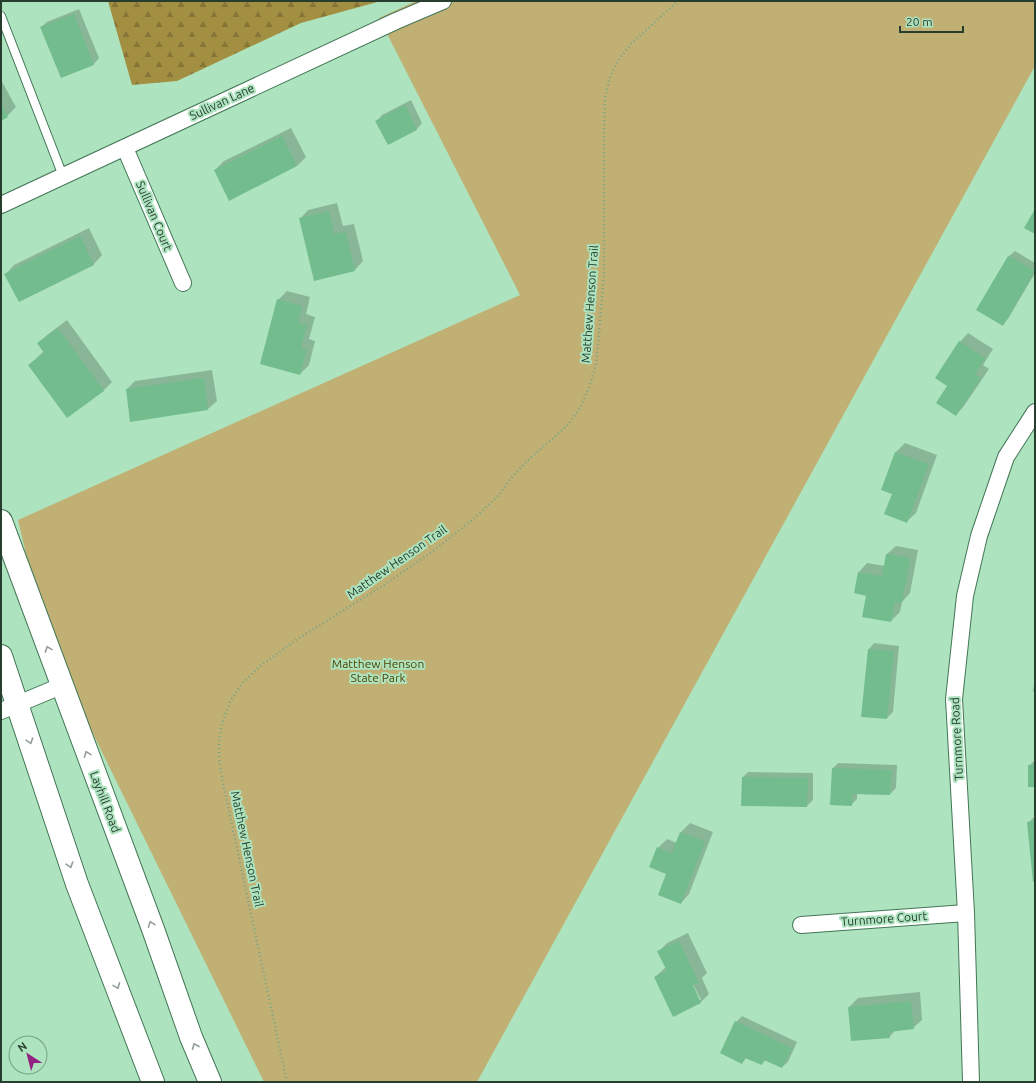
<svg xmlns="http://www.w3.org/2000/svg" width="1036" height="1083" font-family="Ubuntu,sans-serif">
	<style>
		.forest { fill: url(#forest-firs) }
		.park { fill: #c0b073 }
		.shadow { fill: #0003; fill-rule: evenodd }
		.building { fill: #72bc8e }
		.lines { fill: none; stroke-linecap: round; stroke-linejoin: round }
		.lane-casing { stroke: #437656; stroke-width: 10 }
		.street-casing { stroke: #437656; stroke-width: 18 }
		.secondary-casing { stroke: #437656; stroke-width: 24 }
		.path { stroke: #79a387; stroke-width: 2.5; stroke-dasharray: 1 3; stroke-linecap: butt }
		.lane { stroke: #fff; stroke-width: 8 }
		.street { stroke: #fff; stroke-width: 16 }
		.secondary { stroke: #fff; stroke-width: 22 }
		.oneway { stroke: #939e96 }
		.labels { text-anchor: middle; stroke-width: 4; stroke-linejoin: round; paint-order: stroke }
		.street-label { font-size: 12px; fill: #273d2e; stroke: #ade4bf }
		.park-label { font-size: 12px; fill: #514301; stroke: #ade4bf }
	</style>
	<defs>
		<pattern id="forest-firs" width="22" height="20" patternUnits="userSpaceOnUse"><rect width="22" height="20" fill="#a38f41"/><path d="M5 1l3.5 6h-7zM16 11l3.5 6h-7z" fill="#857637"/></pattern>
	</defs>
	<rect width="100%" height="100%" fill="#ade4bf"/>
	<path class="forest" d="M108,1H381L301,23L177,81L132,85Z"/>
	<path class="park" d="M416,1H1035V66L477,1082H264L46,638L18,520L520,295L379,18Z"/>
	<g class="shadow">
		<path d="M79,9L99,58L94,64L61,77L41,27L47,22Z"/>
		<path d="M1,80L16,107L7,116L1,119Z"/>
		<path d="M411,100L422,123L417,129L388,144L377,121L382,115Z"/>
		<path d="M291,128L306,157L297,166L215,170L224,161Z"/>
		<path d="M337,203L343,226L354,224L363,261L355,270L300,219L308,210Z"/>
		<path d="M89,228L102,255L94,264L19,301L6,274L14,265Z"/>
		<path d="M1015,251L1035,263V273L1008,319L1002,324L978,310L1009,256Z"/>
		<path d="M287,291L310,297L306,314L315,317L309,339L315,341L309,365L300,374L278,300Z"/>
		<path d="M67,320L112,382L103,391L29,365L44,351L39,343L47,335Z"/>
		<path d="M968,333L993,349L983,365L989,369L964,406L956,415L949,386L960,342Z"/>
		<path d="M212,370L217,401L208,409L131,421L127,389L135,381Z"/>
		<path d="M905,443L937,455L916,513L907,521L893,494L882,490L896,452Z"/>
		<path d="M896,546L918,550L910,593L902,602L900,612L891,621L868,595L855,592L859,572L867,563L885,566L887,554Z"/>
		<path d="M874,643L899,646L893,712L887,718L869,649Z"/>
		<path d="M1035,676V692H1033Z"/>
		<path d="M1035,760V786L1029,766Z"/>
		<path d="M838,763L897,765L896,788L890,794L857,793V799L851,805L833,768Z"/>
		<path d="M748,772L813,773V800L807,806L743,777Z"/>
		<path d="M1034,817H1035V881L1028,823Z"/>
		<path d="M690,823L713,832L689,894L681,903L658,848L667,839L677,843L681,832Z"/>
		<path d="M688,933L707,973L702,978L709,994L701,1002L655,977L666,967L658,952L667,943ZM691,980L701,1000H699L690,981Z"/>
		<path d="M920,992L922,1020L913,1028L896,1030L889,1037L849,1007L858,998Z"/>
		<path d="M742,1016L797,1042L788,1062L782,1067L766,1060L761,1064L747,1057L742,1063L736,1022Z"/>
	</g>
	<g class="building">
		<path d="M74,14L94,65L61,78L40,27Z"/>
		<path d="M1,104L8,117L1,121Z"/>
		<path d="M405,105L417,130L388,145L375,121Z"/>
		<path d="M282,136L297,166L229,201L214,170Z"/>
		<path d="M1035,209V234L1024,228Z"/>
		<path d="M329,211L334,234L346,232L355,271L314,281L299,218Z"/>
		<path d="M80,236L94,265L19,302L4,274Z"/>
		<path d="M1008,256L1035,271L1003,326L976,310Z"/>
		<path d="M277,299L302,306L298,323L307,325L301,348L307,350L300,375L260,364Z"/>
		<path d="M58,328L104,391L67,418L28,365L44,353L37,343Z"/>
		<path d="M959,341L985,358L975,374L981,378L956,416L936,403L947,386L935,378Z"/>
		<path d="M204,378L208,410L130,422L126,389Z"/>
		<path d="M895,452L929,464L907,523L884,514L892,494L881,490Z"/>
		<path d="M886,554L910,558L902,603L895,602L891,622L862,617L866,596L854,593L858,572L882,576Z"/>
		<path d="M868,649L894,651L887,719L861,717Z"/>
		<rect x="1028" y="765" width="7" height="22"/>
		<path d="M832,768L892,770L890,795L852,794V806L830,805Z"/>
		<path d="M742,777L808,778L807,807L741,806Z"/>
		<path d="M1035,821V882H1033L1027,822Z"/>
		<path d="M680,832L705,841L681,904L658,895L666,874L649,867L657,847L672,853Z"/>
		<path d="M679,941L699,983L693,985L701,1003L673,1017L654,977L667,971L657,951Z"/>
		<path d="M911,1001L914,1029L889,1032L890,1038L851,1041L848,1007Z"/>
		<path d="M735,1021L792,1048L782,1068L764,1060L762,1065L745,1058L742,1064L720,1053Z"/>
	</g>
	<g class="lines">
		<defs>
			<path id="lane" d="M1,16L63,176"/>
			<g id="street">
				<path d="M125,148L183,283"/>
				<path d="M1,205L396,21L443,1"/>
				<path d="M1,711L61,686"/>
				<path d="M801,925L966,913"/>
				<path d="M971,1082L966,913L954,699L965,596L979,536L1006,457L1035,412"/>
			</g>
			<g id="secondary">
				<path d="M1,521L153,929L191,1037L210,1082"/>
				<path d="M1,656L77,884L153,1082"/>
			</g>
		</defs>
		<use href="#lane" class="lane-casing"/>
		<use href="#street" class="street-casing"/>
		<use href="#secondary" class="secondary-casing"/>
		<path class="path" d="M287,1082L223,783L219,759V741L222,723L230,702L241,685L259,667L296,640L387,583L436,549L477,516L499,495L512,477L528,460L567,426L580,408L589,388L596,364L599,334L604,274V136L605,98L610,77L619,59L631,44L678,1"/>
		<use href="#lane" class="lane"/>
		<use href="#street" class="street"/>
		<use href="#secondary" class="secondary"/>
	</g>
	<defs><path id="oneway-chevron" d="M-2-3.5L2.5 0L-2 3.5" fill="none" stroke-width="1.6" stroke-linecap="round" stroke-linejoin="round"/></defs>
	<g class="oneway">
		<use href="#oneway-chevron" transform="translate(48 649) rotate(-110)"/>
		<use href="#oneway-chevron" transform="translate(30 741) rotate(72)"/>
		<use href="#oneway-chevron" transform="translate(87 754) rotate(-111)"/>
		<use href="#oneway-chevron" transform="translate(70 865) rotate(72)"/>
		<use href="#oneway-chevron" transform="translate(151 924) rotate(-111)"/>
		<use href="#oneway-chevron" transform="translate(117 986) rotate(69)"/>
		<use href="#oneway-chevron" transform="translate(195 1046) rotate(-112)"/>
	</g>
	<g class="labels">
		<g class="street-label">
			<text transform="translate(222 102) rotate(-25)" y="4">Sullivan Lane</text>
			<text transform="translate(154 216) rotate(67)" y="4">Sullivan Court</text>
			<text transform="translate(590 304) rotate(-86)" y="4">Matthew Henson Trail</text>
			<text transform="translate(397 562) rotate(-35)" y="4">Matthew Henson Trail</text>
			<text transform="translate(957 739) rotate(-93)" y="4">Turnmore Road</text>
			<text transform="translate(105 802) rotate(69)" y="4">Layhill Road</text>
			<text transform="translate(247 849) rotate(78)" y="4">Matthew Henson Trail</text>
			<text transform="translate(884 919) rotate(-4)" y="4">Turnmore Court</text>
		</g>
		<g class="park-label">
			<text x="378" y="668">Matthew Henson<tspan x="378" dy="14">State Park</tspan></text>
		</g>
	</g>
	<rect width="1036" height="1083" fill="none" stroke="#273d2e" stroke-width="4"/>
	<g transform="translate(28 1055) rotate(324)"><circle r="19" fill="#ade4bf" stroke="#77a185"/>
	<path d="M0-3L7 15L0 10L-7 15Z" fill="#932181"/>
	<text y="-6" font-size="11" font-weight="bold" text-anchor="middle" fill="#273d2e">N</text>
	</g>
	<path d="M900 26v6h63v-6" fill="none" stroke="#273d2e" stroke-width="2"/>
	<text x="906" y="26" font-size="12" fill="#273d2e" stroke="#ade4bf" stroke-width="3" paint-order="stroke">20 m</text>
</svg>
